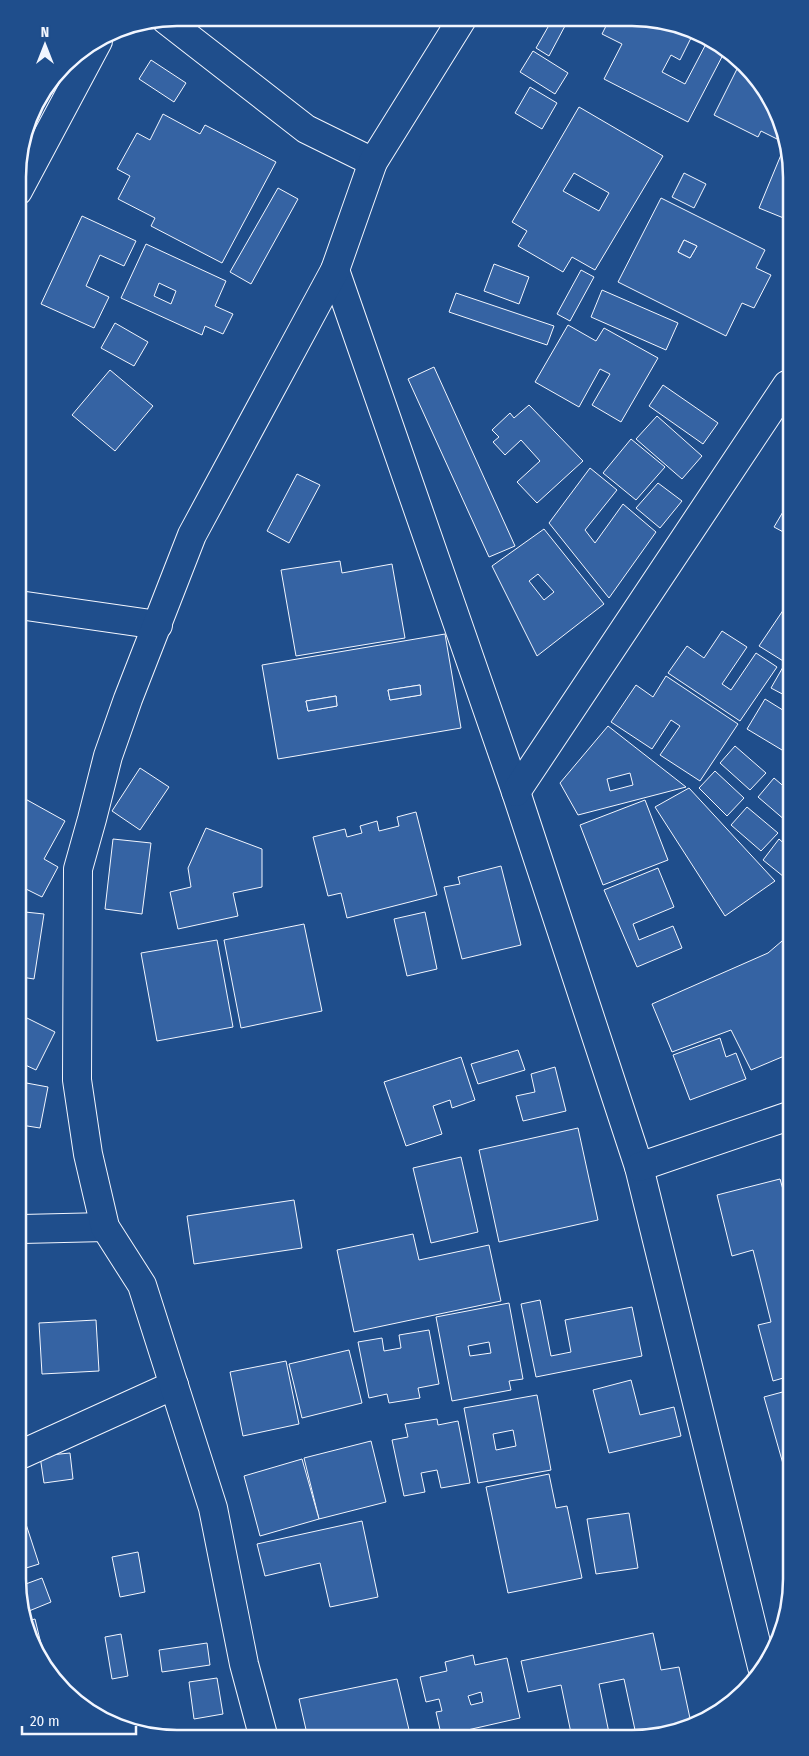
<svg xmlns="http://www.w3.org/2000/svg" width="809" height="1756" font-family="'Fira Sans Condensed',sans-serif">
	<style>
		.building { fill: #3563a3; stroke: #f2f6ff; fill-rule: evenodd }
		.lines { fill: none; stroke-linecap: round; stroke-linejoin: round }
		.street-casing { stroke: #f2f6ff; stroke-width: 30 }
		.street { stroke: #1f4e8c; stroke-width: 28 }
		.rim { fill: none; stroke: #f2f6ff; stroke-width: 2.5 }
	</style>
	<rect width="100%" height="100%" fill="#1f4e8c"/>
	<g class="building">
		<path d="M552,20H559L566,24L549,56L536,48Z"/>
		<path d="M609,20L662,21L684,31L682,34L691,38L680,60L671,55L662,72L685,84L707,42L725,51L688,122L604,79L622,44L602,34Z"/>
		<path d="M533,51L568,73L555,94L520,72Z"/>
		<path d="M151,60L186,83L174,102L139,79Z"/>
		<path d="M740,63L744,65L770,97L785,134L781,141L761,131L758,137L714,115Z"/>
		<path d="M530,87L557,103L542,129L515,113Z"/>
		<path d="M579,107L663,156L595,270L572,257L563,272L518,246L527,231L512,222ZM574,173L609,193L599,211L563,191Z"/>
		<path d="M163,114L200,134L205,125L276,162L222,263L151,226L155,218L118,199L130,176L117,169L137,133L150,140Z"/>
		<path d="M783,150L786,151V219L759,208Z"/>
		<path d="M684,173L706,184L694,208L672,197Z"/>
		<path d="M278,188L298,199L251,284L230,272Z"/>
		<path d="M661,198L765,250L756,268L771,275L754,308L742,303L726,336L618,282ZM684,240L697,246L690,258L678,252Z"/>
		<path d="M82,216L136,241L124,266L100,255L86,286L109,297L94,328L41,304Z"/>
		<path d="M684,240L697,246L690,258L678,252Z"/>
		<path d="M146,244L226,281L215,306L233,314L223,334L205,326L202,335L121,298ZM159,283L176,291L171,304L154,296Z"/>
		<path d="M494,264L529,277L519,304L484,291Z"/>
		<path d="M581,270L594,277L570,321L557,314Z"/>
		<path d="M602,290L678,323L666,350L591,317Z"/>
		<path d="M456,293L554,326L547,345L449,312Z"/>
		<path d="M115,323L148,342L134,366L101,348Z"/>
		<path d="M568,325L596,341L604,328L658,358L621,422L592,405L610,374L600,369L579,407L535,382Z"/>
		<path d="M434,367L515,546L489,557L408,379Z"/>
		<path d="M110,370L153,406L115,451L72,415Z"/>
		<path d="M663,385L718,423L703,444L649,406Z"/>
		<path d="M529,405L583,461L537,503L517,482L540,461L521,440L505,455L493,442L499,437L492,430L510,413L514,418Z"/>
		<path d="M657,416L702,456L682,479L636,439Z"/>
		<path d="M631,439L665,467L636,500L603,473Z"/>
		<path d="M590,468L617,490L585,530L595,543L623,504L656,532L609,598L549,523Z"/>
		<path d="M297,474L320,485L289,543L267,531Z"/>
		<path d="M658,483L682,501L660,528L636,508Z"/>
		<path d="M787,505V534L774,527Z"/>
		<path d="M544,529L604,604L537,656L492,566ZM538,574L554,592L544,600L529,581Z"/>
		<path d="M340,561L342,573L392,564L405,638L296,656L281,570Z"/>
		<path d="M788,603V664L759,646Z"/>
		<path d="M722,631L747,647L722,684L731,690L756,653L777,667L740,721L668,673L687,646L704,658Z"/>
		<path d="M445,634L461,728L278,759L262,665ZM420,685L421,695L390,700L388,690ZM336,696L337,706L308,711L306,701Z"/>
		<path d="M783,667L788,670V697L771,688Z"/>
		<path d="M666,676L738,724L700,781L660,755L680,726L671,720L652,749L611,722L636,685L653,697Z"/>
		<path d="M420,685L421,695L390,700L388,690Z"/>
		<path d="M336,696L337,706L308,711L306,701Z"/>
		<path d="M765,699L786,712L788,708V750L787,753L747,729Z"/>
		<path d="M608,726L686,787L578,815L560,783ZM630,773L633,785L610,791L607,779Z"/>
		<path d="M735,746L766,773L750,790L720,763Z"/>
		<path d="M140,768L169,787L140,830L112,811Z"/>
		<path d="M715,771L744,798L727,816L699,788Z"/>
		<path d="M774,778L788,790V818L786,821L758,797Z"/>
		<path d="M689,788L775,881L725,916L655,807Z"/>
		<path d="M20,796L65,821L44,859L58,867L42,897L20,886Z"/>
		<path d="M645,800L668,860L603,885L580,825Z"/>
		<path d="M747,807L778,833L761,851L731,825Z"/>
		<path d="M416,812L437,895L347,918L341,893L328,896L313,837L345,829L347,837L362,833L360,826L377,821L379,831L399,826L397,817Z"/>
		<path d="M206,828L262,849V887L233,893L238,916L178,929L170,892L191,887L188,868Z"/>
		<path d="M113,839L151,843L142,914L105,909Z"/>
		<path d="M779,839L788,847L789,881L763,860Z"/>
		<path d="M501,866L521,945L462,959L444,887L460,884L458,877Z"/>
		<path d="M658,868L674,907L633,924L639,940L673,926L682,948L637,967L604,890Z"/>
		<path d="M25,912L44,914L34,979L21,977V941Z"/>
		<path d="M425,912L437,969L407,976L394,919Z"/>
		<path d="M304,924L322,1011L241,1028L224,940Z"/>
		<path d="M789,935V1054L751,1070L731,1030L672,1052L652,1004L768,953Z"/>
		<path d="M217,940L233,1027L157,1041L141,953Z"/>
		<path d="M21,1015L55,1032L36,1070L21,1063Z"/>
		<path d="M720,1038L726,1057L736,1053L746,1079L690,1100L673,1055Z"/>
		<path d="M518,1050L525,1070L478,1084L471,1064Z"/>
		<path d="M461,1057L475,1100L452,1108L450,1100L433,1106L442,1134L406,1146L384,1082Z"/>
		<path d="M555,1067L566,1111L523,1121L516,1096L535,1092L531,1074Z"/>
		<path d="M21,1082L48,1087L40,1128L21,1125Z"/>
		<path d="M578,1128L598,1220L499,1242L479,1150Z"/>
		<path d="M461,1157L478,1232L431,1243L413,1168Z"/>
		<path d="M780,1179L790,1214V1376L773,1381L758,1325L771,1322L753,1250L732,1256L717,1195Z"/>
		<path d="M294,1200L302,1248L194,1264L187,1216Z"/>
		<path d="M413,1234L419,1260L489,1245L501,1301L354,1332L337,1250Z"/>
		<path d="M540,1300L551,1356L571,1352L565,1320L632,1307L642,1356L536,1377L521,1304Z"/>
		<path d="M509,1303L523,1379L509,1381L511,1390L452,1401L436,1317ZM489,1342L491,1353L470,1356L468,1346Z"/>
		<path d="M96,1320L99,1371L42,1374L39,1323Z"/>
		<path d="M429,1330L439,1384L418,1388L420,1398L389,1403L387,1394L369,1398L358,1342L382,1338L384,1351L401,1348L399,1335Z"/>
		<path d="M349,1350L362,1403L302,1418L289,1364Z"/>
		<path d="M286,1361L299,1424L243,1436L230,1372Z"/>
		<path d="M631,1380L640,1415L674,1407L681,1436L609,1453L593,1390Z"/>
		<path d="M790,1390L791,1492L764,1397Z"/>
		<path d="M537,1395L551,1470L478,1483L464,1408ZM513,1430L516,1446L496,1450L493,1434Z"/>
		<path d="M437,1419L438,1425L458,1421L470,1483L441,1488L437,1470L421,1473L425,1492L404,1496L392,1440L408,1437L405,1424Z"/>
		<path d="M371,1441L386,1502L319,1519L304,1458Z"/>
		<path d="M70,1453L73,1479L44,1483L40,1456Z"/>
		<path d="M302,1459L319,1519L260,1536L244,1476Z"/>
		<path d="M549,1474L556,1508L567,1506L582,1578L508,1593L486,1487Z"/>
		<path d="M629,1513L638,1568L596,1574L587,1519Z"/>
		<path d="M23,1518H24L39,1564L23,1569Z"/>
		<path d="M362,1521L378,1597L330,1607L320,1563L265,1576L257,1544Z"/>
		<path d="M138,1552L145,1592L120,1597L112,1557Z"/>
		<path d="M42,1578L51,1602L29,1611L23,1595V1585Z"/>
		<path d="M35,1619L42,1648L36,1649L24,1622Z"/>
		<path d="M653,1633L661,1670L679,1667L691,1723L653,1730L654,1733H618L635,1730L624,1679L599,1684L609,1733H571L561,1685L528,1692L521,1661Z"/>
		<path d="M121,1634L128,1676L112,1679L105,1637Z"/>
		<path d="M207,1643L210,1665L162,1672L159,1650Z"/>
		<path d="M473,1655L475,1665L507,1658L520,1718L450,1734H441L436,1712L442,1711L439,1699L426,1702L420,1677L447,1671L445,1662ZM481,1692L483,1702L471,1705L468,1696Z"/>
		<path d="M217,1678L223,1714L194,1719L189,1682Z"/>
		<path d="M397,1679L410,1734L327,1735L326,1730L307,1734L299,1699Z"/>
	</g>
	<g class="lines">
		<defs>
			<g id="street">
				<path d="M166,20L306,129L373,162"/>
				<path d="M18,191L98,41"/>
				<path d="M335,270L516,792L639,1167L762,1667"/>
				<path d="M19,605L158,625"/>
				<path d="M516,792L787,385"/>
				<path d="M639,1167L789,1116"/>
				<path d="M22,1229L105,1227"/>
				<path d="M22,1454L174,1385"/>
				<path d="M263,1735L244,1664L213,1508L142,1285L105,1227L88,1154L77,1080L78,869L92,819L108,756L128,699L192,535L335,270L373,162L462,19"/>
			</g>
		</defs>
		<use href="#street" class="street-casing"/>
		<use href="#street" class="street"/>
	</g>
	<path d="M0 0H809V1756H0ZM177 26H632A151 151 0 0 1 783 177V1579A151 151 0 0 1 632 1730H177A151 151 0 0 1 26 1579V177A151 151 0 0 1 177 26Z" fill="#1f4e8c" fill-rule="evenodd"/>
	<path class="rim" d="M177 26H632A151 151 0 0 1 783 177V1579A151 151 0 0 1 632 1730H177A151 151 0 0 1 26 1579V177A151 151 0 0 1 177 26Z"/>
	<g transform="translate(45 45)" stroke="#1f4e8c" stroke-width="4" paint-order="stroke">
	<path d="M0-4L9 19L0 12L-9 19Z" fill="#f2f6ff"/>
	<text y="-8" font-size="14" font-weight="bold" text-anchor="middle" fill="#f2f6ff">N</text>
	</g>
	<path d="M22 1726v8h114v-8" fill="none" stroke="#f2f6ff" stroke-width="2.5"/>
	<text x="30" y="1726" font-size="15" fill="#f2f6ff" stroke="#1f4e8c" stroke-width="4" paint-order="stroke">20 m</text>
</svg>
